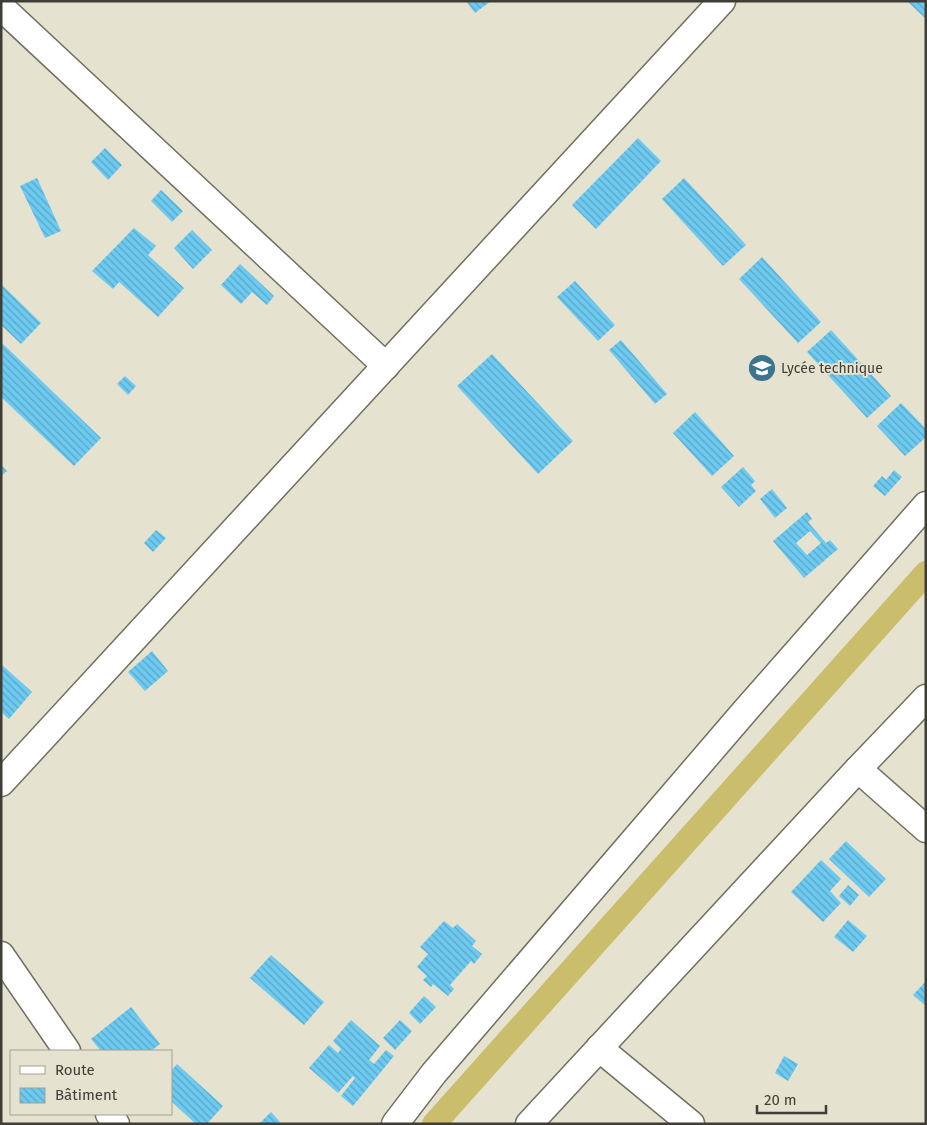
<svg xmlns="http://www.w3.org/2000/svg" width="927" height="1125" font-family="'Fira Sans',sans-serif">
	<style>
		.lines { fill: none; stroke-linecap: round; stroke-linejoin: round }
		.canal { stroke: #cabe6c; stroke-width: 24 }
		.building { fill: url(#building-back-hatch); fill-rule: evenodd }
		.minor-casing { stroke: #716f5f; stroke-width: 29 }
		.minor { stroke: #fff; stroke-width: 26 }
		.labels { text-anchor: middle; stroke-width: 4; stroke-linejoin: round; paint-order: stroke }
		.poi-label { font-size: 14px; fill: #3e3d36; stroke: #e5e3d0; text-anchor: start }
	</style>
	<defs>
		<pattern id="building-back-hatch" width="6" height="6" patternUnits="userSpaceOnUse" patternTransform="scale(1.25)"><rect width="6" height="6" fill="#6dcaf1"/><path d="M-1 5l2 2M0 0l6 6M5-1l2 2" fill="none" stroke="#5ba5c4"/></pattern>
	</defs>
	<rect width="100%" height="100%" fill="#e5e3d0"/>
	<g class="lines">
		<path class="canal" d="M434,1124L926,573"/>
	</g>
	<g class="building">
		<path d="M466,1H491L475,13Z"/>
		<path d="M907,1H926V19Z"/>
		<path d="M638,138L661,161L596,229L572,205Z"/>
		<path d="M105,148L122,165L108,180L91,162Z"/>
		<path d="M37,178L61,231L45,238L20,186Z"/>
		<path d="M684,178L746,245L723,266L662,199Z"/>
		<path d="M161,190L183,211L172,222L151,201Z"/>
		<path d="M134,228L156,246L148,255L184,288L158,317L119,282L113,289L92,271Z"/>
		<path d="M192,230L212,250L193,269L174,248Z"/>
		<path d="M762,257L821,322L798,343L739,279Z"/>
		<path d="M240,264L274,296L267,305L252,292L241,304L221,285Z"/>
		<path d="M575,281L615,325L598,341L557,297Z"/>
		<path d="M1,284L41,323L21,344L1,325Z"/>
		<path d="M831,330L891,396L867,418L807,352Z"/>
		<path d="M621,340L667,394L655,404L609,350Z"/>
		<path d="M1,342L101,438L74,466L1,397Z"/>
		<path d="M492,354L573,441L538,474L457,386Z"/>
		<path d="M125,376L136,386L128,395L117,384Z"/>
		<path d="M901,403L926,429V437L905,456L877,426Z"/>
		<path d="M695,412L734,456L712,476L673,433Z"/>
		<path d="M1,465L7,471L1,476Z"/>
		<path d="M743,467L755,481L751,485L756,491L739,507L721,487Z"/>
		<path d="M894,470L902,477L885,496L873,486L882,476L886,480Z"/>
		<path d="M772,489L787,508L775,518L760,499Z"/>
		<path d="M807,512L812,519L808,522L826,543L830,540L838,549L804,578L773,541ZM810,531L821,543L807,555L796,543Z"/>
		<path d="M156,530L166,538L153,552L144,543Z"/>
		<path d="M152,651L168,671L145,691L128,672Z"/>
		<path d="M1,664L32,692L9,719L1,712Z"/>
		<path d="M846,841L886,879L869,897L829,859Z"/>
		<path d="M821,860L841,879L830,891L841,903L823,922L791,892Z"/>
		<path d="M848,885L859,895L850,906L839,896Z"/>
		<path d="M848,920L867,936L853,952L834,937Z"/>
		<path d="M444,921L453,928L457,924L476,941L472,946L482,954L474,964L471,961L450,985L454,989L448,996L433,984L431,987L423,980L427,976L417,967L428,954L420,947Z"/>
		<path d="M271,955L324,1002L304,1025L250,978Z"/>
		<path d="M926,981V1006L913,995Z"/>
		<path d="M424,996L436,1007L420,1024L409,1013Z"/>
		<path d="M131,1007L160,1044L151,1051H101L91,1039Z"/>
		<path d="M351,1020L380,1046L369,1060L374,1064L386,1050L394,1056L353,1106L341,1096L355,1078L353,1076L338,1093L309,1068L329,1045L338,1053L341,1049L333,1041Z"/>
		<path d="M400,1020L412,1031L395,1050L383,1038Z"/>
		<path d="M784,1056L798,1064L788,1081L775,1073Z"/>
		<path d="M177,1064L223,1106L207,1124H196L171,1101V1071Z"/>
		<path d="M271,1112L280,1122L278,1124H259Z"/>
	</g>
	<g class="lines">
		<defs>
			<g id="minor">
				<path d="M1,7L386,366"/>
				<path d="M858,769L926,829"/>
				<path d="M1,783L722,1"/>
				<path d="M1,955L67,1051"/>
				<path d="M599,1048L691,1124"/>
				<path d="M109,1114L116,1124"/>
				<path d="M395,1124L434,1073L745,711L926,505"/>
				<path d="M529,1124L858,769L926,698"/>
			</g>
		</defs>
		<use href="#minor" class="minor-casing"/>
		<use href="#minor" class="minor"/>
	</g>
	<defs>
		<symbol id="school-disc" viewBox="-11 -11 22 22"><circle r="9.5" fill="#3a758d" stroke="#e5e3d0"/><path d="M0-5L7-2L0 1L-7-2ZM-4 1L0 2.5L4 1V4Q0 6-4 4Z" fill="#fff"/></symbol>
	</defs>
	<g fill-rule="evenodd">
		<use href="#school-disc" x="746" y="352" width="32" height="32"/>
	</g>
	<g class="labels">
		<g class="poi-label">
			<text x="781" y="373">Lycée technique</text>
		</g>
	</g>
	<rect width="927" height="1125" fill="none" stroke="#3e3d36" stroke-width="5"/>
	<rect x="10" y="1050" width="162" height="65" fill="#e5e3d0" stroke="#a2a192"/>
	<rect x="20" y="1066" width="25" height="8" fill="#ffffff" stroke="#a2a192"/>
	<text x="55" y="1075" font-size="15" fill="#3e3d36">Route</text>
	<rect x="20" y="1088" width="25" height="15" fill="url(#building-back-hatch)" stroke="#a2a192"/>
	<text x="55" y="1100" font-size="15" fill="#3e3d36">Bâtiment</text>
	<path d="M757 1105v8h69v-8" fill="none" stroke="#3e3d36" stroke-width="2.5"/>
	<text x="764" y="1105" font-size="15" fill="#3e3d36" stroke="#e5e3d0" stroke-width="4" paint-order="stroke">20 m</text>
</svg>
